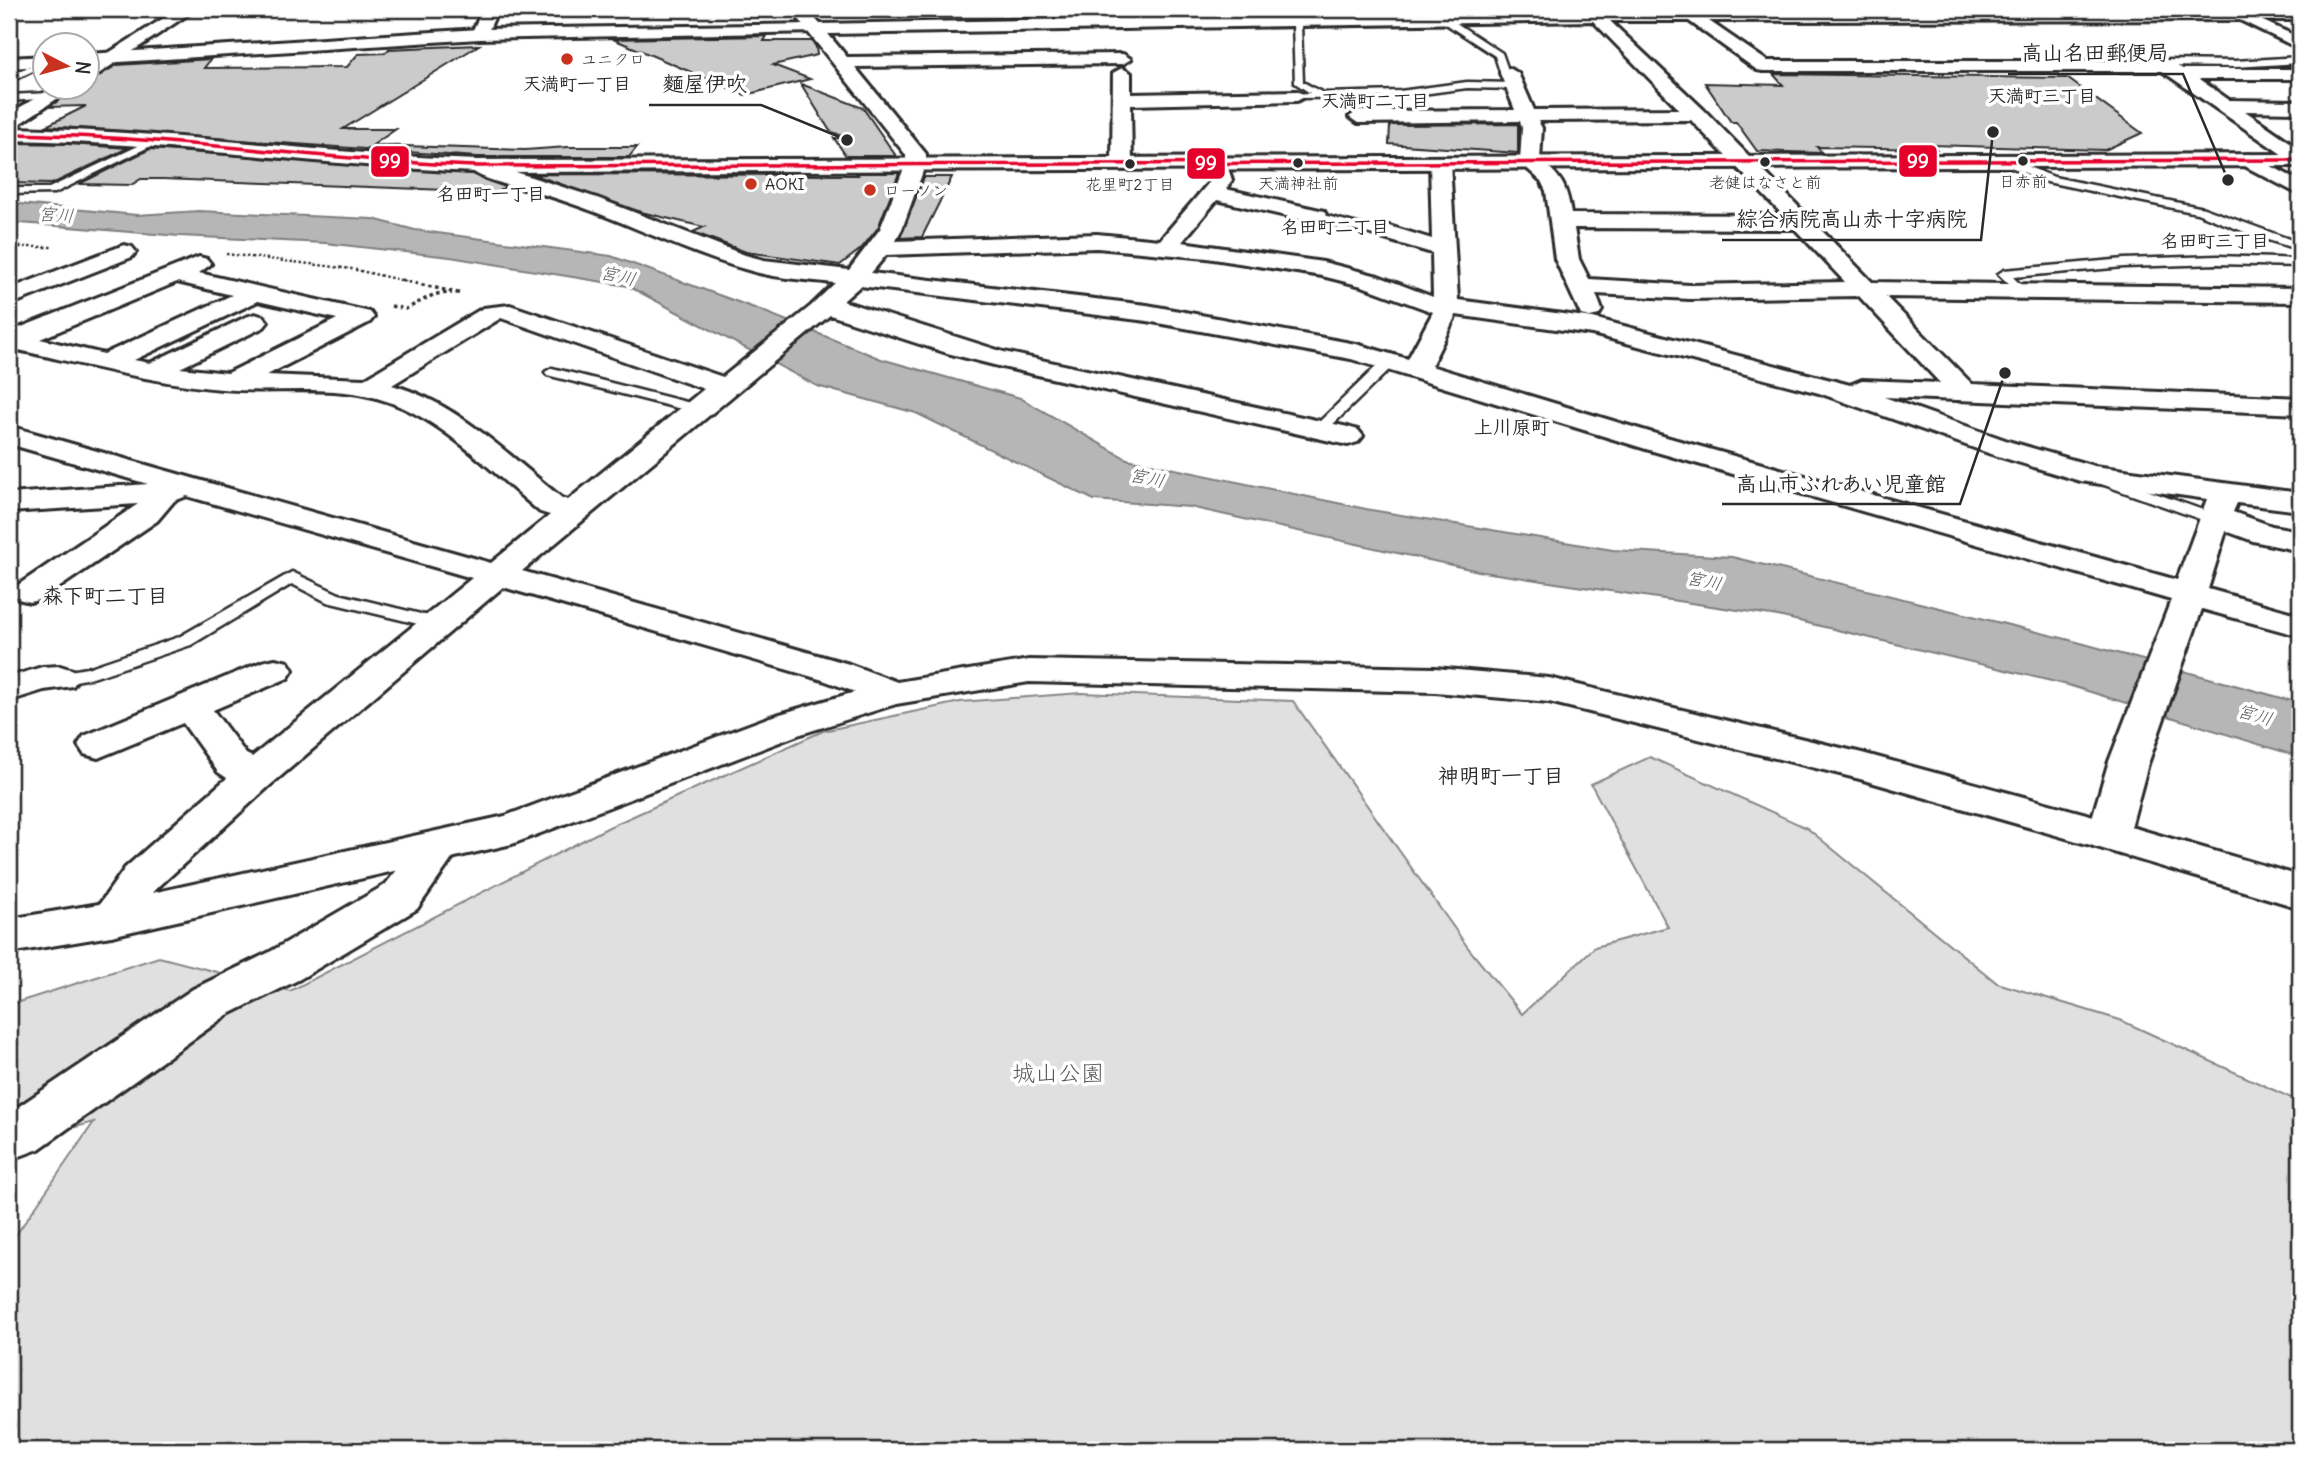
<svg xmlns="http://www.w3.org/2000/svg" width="2309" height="1459" font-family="Delius,'Klee One',sans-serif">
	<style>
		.green { fill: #e0e0e0; stroke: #868686; stroke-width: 2 }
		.water { fill: #b6b6b6; stroke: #7e7e7e; stroke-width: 2 }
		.building { fill: #cbcbcb; stroke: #2b2b2b; stroke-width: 2 }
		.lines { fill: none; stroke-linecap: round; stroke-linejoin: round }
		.service-casing { stroke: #2b2b2b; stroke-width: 5 }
		.minor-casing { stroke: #2b2b2b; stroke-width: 6 }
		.tertiary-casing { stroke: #2b2b2b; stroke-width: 6 }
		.secondary-casing { stroke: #2b2b2b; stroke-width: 6 }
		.trunk-casing { stroke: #2b2b2b; stroke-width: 6 }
		.path-far1 { stroke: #2b2b2b; stroke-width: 2.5; stroke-dasharray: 2.5 2.5; stroke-linecap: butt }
		.path { stroke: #2b2b2b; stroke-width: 3.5; stroke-dasharray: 3.5 3.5; stroke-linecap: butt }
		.service { fill: #fff; fill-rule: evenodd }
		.minor { fill: #fff; fill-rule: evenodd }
		.tertiary { fill: #fff; fill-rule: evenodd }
		.secondary { fill: #fff; fill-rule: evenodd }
		.trunk { fill: #fff; fill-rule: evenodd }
		.bus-1-casing { stroke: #fff; stroke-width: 6 }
		.bus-1 { stroke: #e4002b; stroke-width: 3.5 }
		.poi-dot { fill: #c8321e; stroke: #fff; stroke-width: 2.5 }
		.bus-dot { fill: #2b2b2b; stroke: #fff; stroke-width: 2.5 }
		.labels { text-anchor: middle; stroke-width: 7; stroke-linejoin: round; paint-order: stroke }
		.far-poi-label { font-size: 16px; fill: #2b2b2b; stroke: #fff; text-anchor: start }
		.far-bus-label { font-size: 16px; fill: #2b2b2b; stroke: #fff }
		.far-neighbourhood-label { font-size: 18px; font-weight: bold; fill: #2b2b2b; stroke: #fff }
		.far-water-label { font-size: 18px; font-style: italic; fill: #5c5c5c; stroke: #fff }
		.far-quarter-label { font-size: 19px; font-weight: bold; fill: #2b2b2b; stroke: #fff }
		.neighbourhood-label { font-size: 21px; font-weight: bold; fill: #2b2b2b; stroke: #fff }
		.near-park-label { font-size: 23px; fill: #585858; stroke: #fff }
		.leader { fill: none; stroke: #2b2b2b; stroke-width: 2.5 }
		.callout-dot { fill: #2b2b2b; stroke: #fff; stroke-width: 2.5 }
		.callout-label { font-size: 21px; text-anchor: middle; font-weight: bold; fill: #2b2b2b; stroke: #fff; stroke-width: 7; stroke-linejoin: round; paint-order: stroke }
		.line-badge { stroke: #fff; stroke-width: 2.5 }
		.badge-label { font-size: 19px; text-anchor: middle; font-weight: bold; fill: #fff }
	</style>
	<rect width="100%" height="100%" fill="#fff"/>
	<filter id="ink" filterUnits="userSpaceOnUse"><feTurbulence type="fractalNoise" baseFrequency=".0143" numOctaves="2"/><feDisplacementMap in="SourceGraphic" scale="14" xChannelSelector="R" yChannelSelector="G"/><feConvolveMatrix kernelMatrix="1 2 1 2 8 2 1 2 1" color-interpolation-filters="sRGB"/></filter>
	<g filter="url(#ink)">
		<path class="green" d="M1081,693L1293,701L1469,949L1522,1014L1595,947L1668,927L1591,784L1650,757L1807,828L1997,983L2120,1020L2300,1102V1450H9V1245L94,1122L9,1145V1005L159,957L290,991L609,827L823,731L960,702Z"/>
		<path class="water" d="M9,203L137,215L199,211L373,219L415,230L611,256L760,310L881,359L1020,398L1127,459L1371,510L1613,550L1732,557L2066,639L2300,703V757L2068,685L1778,616L1483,572L1190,507L1094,500L916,413L817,386L628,286L450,257L325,243L179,236L9,222Z"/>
		<g class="building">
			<path d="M767,36L764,41H812L816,47L817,55L773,65L810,79L745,95L613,39Z"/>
			<path d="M479,45L343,129H396L373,145L525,150L568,147H637L629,157H477L46,126L86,106L49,107L78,88H88V81L117,65L211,59L204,68L347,67L358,54L385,53L389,49Z"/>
			<path d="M1773,74L2067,78L2142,133L2105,150L1932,145L1936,149L1817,147L1822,153L1757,151L1736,122H1731L1705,83L1783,85Z"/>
			<path d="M801,84L863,108L896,156H846L834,138H847L830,131Z"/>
			<path d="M1518,124V153L1389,144L1390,125Z"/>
			<path d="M15,143L68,144L128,148L52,184L9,183V146Z"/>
			<path d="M150,149L473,174L505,187L498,192L163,179H141L131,185L79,184Z"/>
			<path d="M856,173H899L878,228L861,249L840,265L746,252L693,232L704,227L641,212L532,174L858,175Z"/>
			<path d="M924,177H952L922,237L900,238Z"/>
		</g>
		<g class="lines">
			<defs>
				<g id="service">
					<path d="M1438,15H1444L1502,53L1508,70L1512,71V75H1501L1495,56L1438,19Z"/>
					<path d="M1293,17L1301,24L1303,82L1323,93L1400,91L1467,82L1515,83L1519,86L1515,89L1467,88L1400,97L1294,98V94L1310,93L1295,83L1293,24L1289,19Z"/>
					<path d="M2300,57V63L2235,67L2160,66L2156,63L2160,60L2235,61Z"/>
					<path d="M46,60V65L9,82V76Z"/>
					<path d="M50,93L55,96L53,98L9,101V95Z"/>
					<path d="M153,139L161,141L55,193L9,194V188H49Z"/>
					<path d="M2005,158L2054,177L2204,208L2300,243V250L2255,236L2197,213L2047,182L2001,163L2000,161Z"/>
					<path d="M1316,213L1380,230H1390L1392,232L1385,236H1377L1312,218L1311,216Z"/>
					<path d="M2218,256L2300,259V266L2218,264L2124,267L2013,277L2026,290L2020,294L1998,274L2004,270L2124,259Z"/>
					<path d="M1390,357L1397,361L1395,364L1326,431H1316L1314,428L1316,425L1385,358Z"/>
					<path d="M552,368L702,406L704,409L697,413L547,375L545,372Z"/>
					<path d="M2095,472L2220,516L2222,519L2214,524L2208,522L2090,480L2087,477L2090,474Z"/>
					<path d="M292,572L339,594L445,620L448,624L439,629L327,602L292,584L191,645L96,677L60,684L51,678L53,674L87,668L179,637Z"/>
				</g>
				<g id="minor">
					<path d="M178,9H196L94,77L88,78V66Z"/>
					<path d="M483,9H498L487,34L479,39L471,34Z"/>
					<path d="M2300,10V20L1709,21L1767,61H2143L2137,55L2145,50L2183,69H2300V79H2199L2229,100L2300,101V112L2245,111L2300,149V164L2293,162L2162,71H1763L1757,70L1689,21H1610L1704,110L1872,282L2300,288V302L1886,297L1972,384L2300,398V414L1884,397L2011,442L2094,466L2300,493V511L2237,503L2233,512L2272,526L2300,531V551L2253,541L2226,531L2208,589L2300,615V636L2202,609L2148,764L2131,827L2300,876V908L2093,846L2087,835L2108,764L2171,600L1646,449L1351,359L1147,321L860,286L843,301L1004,352L1348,427L1358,430L1363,436L1358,442L1348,445L1002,367L947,353L830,315L522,571L849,664L905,685L911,693L905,701L892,705L879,701L823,680L503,587L268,787L155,890L127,931L111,936L95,931L89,919L125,868L227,778L218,772L183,723L98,758L84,754L78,745L84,736L262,662L275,659L288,662L293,670L288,678L213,710L246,754L252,757L472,578L187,496L174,501L157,521L42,599L30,602L18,599L13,592L18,585L138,504L9,512V494L148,484L9,444V426L491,563L550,515L540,512C493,473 444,420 386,401C335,383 275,394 222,389C150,383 79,363 9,348V332L199,257L207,259L211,264L199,273L370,312L374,317L370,322L267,375L364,379L483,308L510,305L723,377L811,306L835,283C809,280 781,279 755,272C680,252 611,213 535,192C518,187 477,180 467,166L470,162H484L597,198L745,255L764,260L849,270L880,229L906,163V155L808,32L797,16L805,11L810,13L820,24L1441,12ZM1593,21L1679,109L1534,110L1518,73L1509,68L1500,73L1515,110L1358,111L1349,117L1358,123L1520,121L1522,128L1520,162L1541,181L1546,191L1555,259L1581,315L1590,317L1599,315L1602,310L1596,294L1690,299L1859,296L1940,383L1862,380L1850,385L1593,318L1458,300L1450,163L1447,159H1433L1430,163L1432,239L1386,225L1378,227L1375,232L1378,237L1432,253L1433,297L1378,276L1323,262L1182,242L1217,200L1316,223L1324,221L1327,216L1324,211L1226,189L1232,180L1228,168H1214L1211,172L1212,179L1160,240L1097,234L895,241L902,229L926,163V154L855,67L1123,64L1131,59L1123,54L847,57L828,34ZM1691,120L1783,215L1571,214C1567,187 1562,177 1540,160L1542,128L1538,121ZM1574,228L1795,229L1845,282L1690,285L1589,279L1579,259ZM1097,248L1207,258L1322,276L1362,286L1433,312L1408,359L1356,344L1147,305L871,273L886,255ZM177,282L232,295L104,354L40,339ZM258,301L337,319L228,373L180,368L264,327L268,322L264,317L255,314L246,317L150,363L134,360ZM1456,315L1592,334L1819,393L1991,454L2080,481L2207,499L2177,580L1666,437L1431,366ZM501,318L704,389L568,500L562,498C510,457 458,403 392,385Z"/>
					<path d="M1122,68L1131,73V94L1297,91L1306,96L1297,101L1131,105L1132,164L1129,168H1115L1112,164L1113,73Z"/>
					<path d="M52,88H73L16,126L9,128V114Z"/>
					<path d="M2248,154L2300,181V195L2241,164L2238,160L2241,156Z"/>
					<path d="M124,245L132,247L136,252L132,257L9,305V289Z"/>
					<path d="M60,666L73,670L78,678L73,686L44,690L9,701V677L42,667Z"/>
					<path d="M440,831L455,835L461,846L417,909L300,979L227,1015L39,1149L9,1160V1113L193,989L268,953L385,885L425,835Z"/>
				</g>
				<g id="tertiary">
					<path d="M1112,9H1126L1128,22L1126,25H1114Z"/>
					<path d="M814,24L822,29L820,32L479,39L88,64V54L479,29Z"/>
					<path d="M46,56V66L9,68V58Z"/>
					<path d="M1029,660L1435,668L1549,678L1862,753L2123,824L2129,835L2123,846L2108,850L1860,779L1549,702L1435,692L1029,682L896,704L798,735L512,844L111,936L9,953V919L111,902L505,816L770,717L879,685Z"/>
				</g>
				<path id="secondary" d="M9,128C166,130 321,154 477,160L2300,154V166L477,172C321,166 166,142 9,140Z"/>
				<path id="trunk" d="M2217,9H2237L2300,38V49Z"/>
			</defs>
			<use href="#service" class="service-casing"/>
			<use href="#minor" class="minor-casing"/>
			<use href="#tertiary" class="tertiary-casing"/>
			<use href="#secondary" class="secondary-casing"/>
			<use href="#trunk" class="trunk-casing"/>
			<g class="path-far1">
				<path d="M9,247H53"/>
				<path d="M226,254L352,269L409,282"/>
			</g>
			<g class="path">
				<path d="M401,280L462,294"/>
				<path d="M391,306L406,309L435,294L452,293"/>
			</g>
			<use href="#service" class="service"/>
			<use href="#minor" class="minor"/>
			<use href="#tertiary" class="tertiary"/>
			<use href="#secondary" class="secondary"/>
			<use href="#trunk" class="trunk"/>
			<defs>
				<path id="bus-1" d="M9,134C166,136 321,160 477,166L2300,160"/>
			</defs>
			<use href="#bus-1" class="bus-1-casing"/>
			<use href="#bus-1" class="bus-1"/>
		</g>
	</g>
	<g class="poi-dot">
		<circle cx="567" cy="59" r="7"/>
		<circle cx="751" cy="184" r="7"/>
		<circle cx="870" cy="190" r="7"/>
	</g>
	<g class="bus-dot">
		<circle cx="2023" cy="161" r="6"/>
		<circle cx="1765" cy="162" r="6"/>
		<circle cx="1298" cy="163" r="6"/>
		<circle cx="1130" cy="164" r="6"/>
	</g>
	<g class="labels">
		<g class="far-poi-label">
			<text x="581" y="65">ユニクロ</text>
			<text x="765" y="190">AOKI</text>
			<text x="884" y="196">ローソン</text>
		</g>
		<g class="far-bus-label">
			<text x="2023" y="187">日赤前</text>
			<text x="1765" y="188">老健はなさと前</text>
			<text x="1298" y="189">天満神社前</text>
			<text x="1130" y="190">花里町2丁目</text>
		</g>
		<g class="far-neighbourhood-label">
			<text x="577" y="90">天満町一丁目</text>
			<text x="2042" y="102">天満町三丁目</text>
			<text x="1375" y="107">天満町二丁目</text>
			<text x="491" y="200">名田町一丁目</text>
			<text x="1335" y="233">名田町二丁目</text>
			<text x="2215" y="247">名田町三丁目</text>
		</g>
		<g class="far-water-label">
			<text transform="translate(56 215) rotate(4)" y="6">宮川</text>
			<text transform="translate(618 276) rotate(13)" y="6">宮川</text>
			<text transform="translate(1147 478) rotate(12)" y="6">宮川</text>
			<text transform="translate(1704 581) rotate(12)" y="6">宮川</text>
			<text transform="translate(2255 715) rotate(16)" y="6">宮川</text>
		</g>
		<g class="far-quarter-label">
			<text x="1512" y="434">上川原町</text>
		</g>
		<g class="neighbourhood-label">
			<text x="105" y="603">森下町二丁目</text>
			<text x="1501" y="783">神明町一丁目</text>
		</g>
		<g class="near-park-label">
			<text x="1058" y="1081">城山公園</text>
		</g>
	</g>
	<path class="leader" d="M2228 180L2183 74H2008M847 140L761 105H649M1993 132L1981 240H1722M2005 373L1960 504H1722"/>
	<g class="callout-dot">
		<circle cx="2228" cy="180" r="7"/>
		<circle cx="847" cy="140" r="7"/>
		<circle cx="1993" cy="132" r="7"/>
		<circle cx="2005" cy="373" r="7"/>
	</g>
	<g class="callout-label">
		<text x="2095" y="60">高山名田郵便局</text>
		<text x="705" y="91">麵屋伊吹</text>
		<text x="1852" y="226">綜合病院高山赤十字病院</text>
		<text x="1841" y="491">高山市ふれあい児童館</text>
	</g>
	<g class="line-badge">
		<rect x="1898" y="144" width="40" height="34" rx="7" fill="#e4002b"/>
		<rect x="370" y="145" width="40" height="33" rx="7" fill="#e4002b"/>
		<rect x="1186" y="147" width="40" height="33" rx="7" fill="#e4002b"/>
	</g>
	<g class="badge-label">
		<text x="1918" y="168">99</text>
		<text x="390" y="168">99</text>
		<text x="1206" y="170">99</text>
	</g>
	<rect width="2309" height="1459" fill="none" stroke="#fff" stroke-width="35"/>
	<rect x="18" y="18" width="2274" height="1424" fill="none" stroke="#2b2b2b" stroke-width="2.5" filter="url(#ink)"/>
	<g transform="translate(66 66) rotate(96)"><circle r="33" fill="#ffffff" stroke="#aaaaaa" stroke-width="2"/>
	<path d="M0-5L12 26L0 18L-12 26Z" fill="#c8321e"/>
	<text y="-10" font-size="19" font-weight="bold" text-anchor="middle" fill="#2b2b2b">N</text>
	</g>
</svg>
